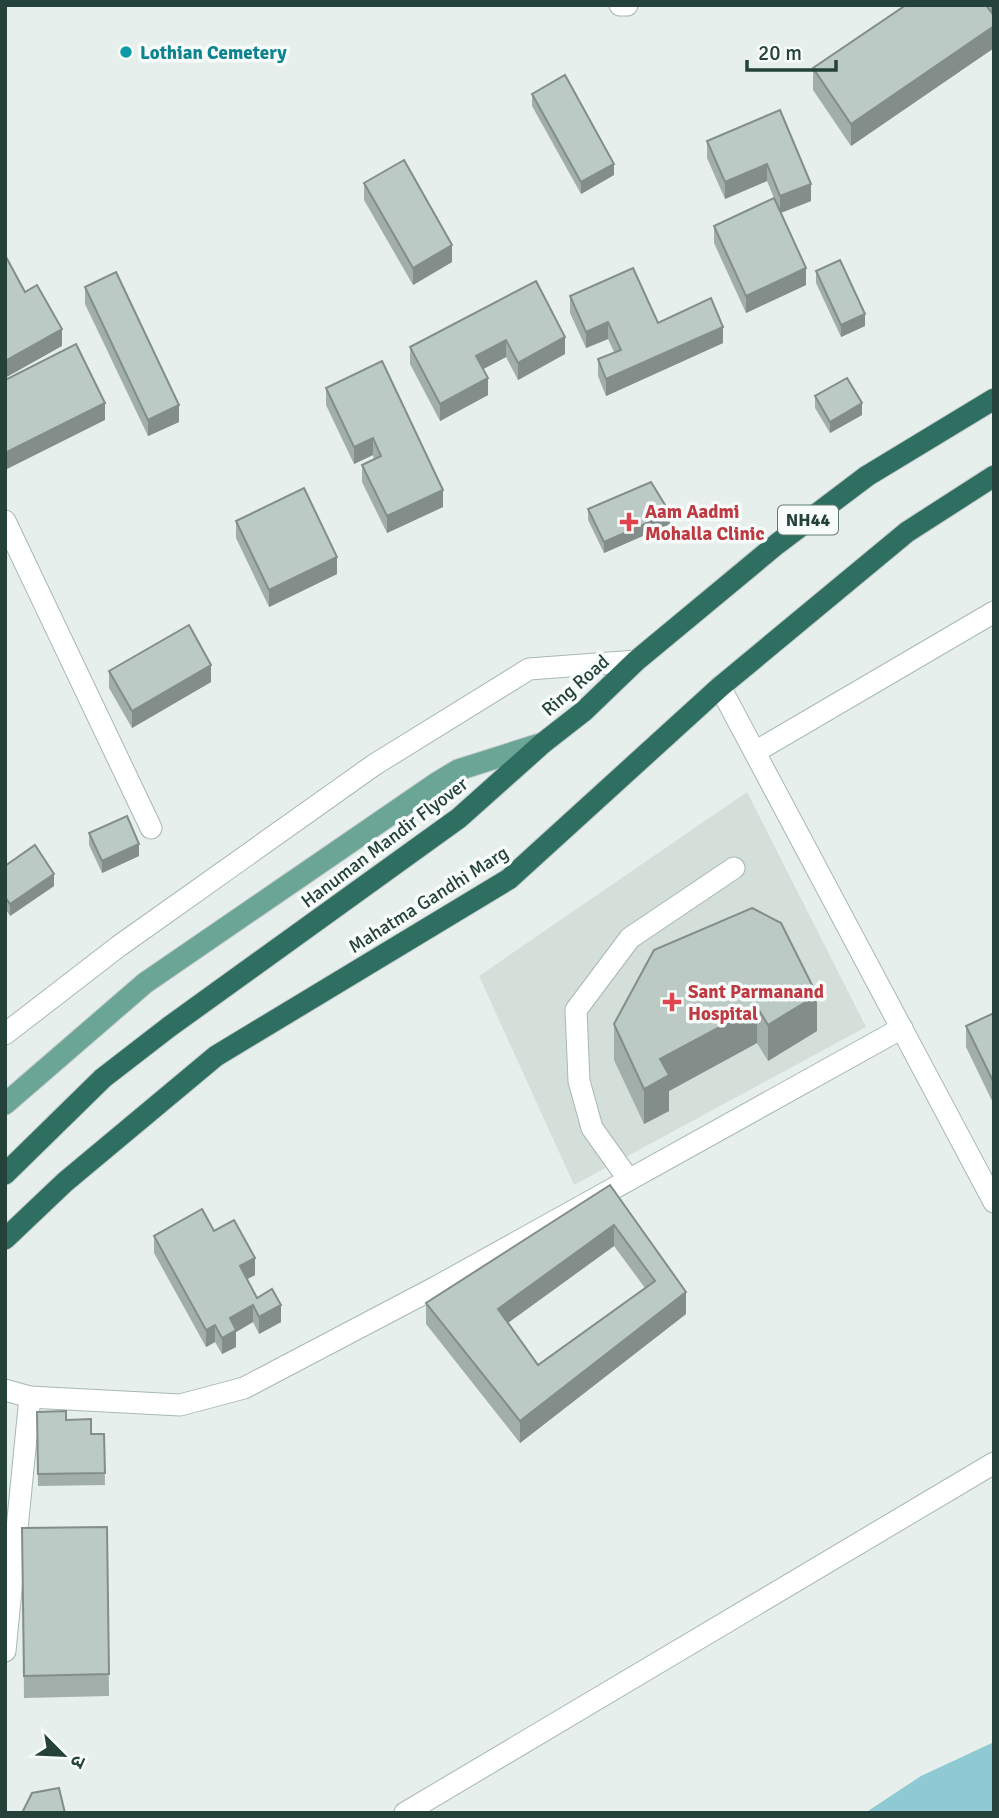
<svg xmlns="http://www.w3.org/2000/svg" width="999" height="1818" font-family="Signika,'Noto Sans Devanagari',sans-serif">
	<style>
		.built { fill: #d4dfda }
		.water { fill: #8ec9d4 }
		.lines { fill: none; stroke-linecap: round; stroke-linejoin: round }
		.minor-casing { stroke: #a8b8b2; stroke-width: 23 }
		.major-casing { stroke: #c2cac8; stroke-width: 23 }
		.highway-casing { stroke: #c2cac8; stroke-width: 23 }
		.minor { stroke: #fff; stroke-width: 21 }
		.major { stroke: #6aa596; stroke-width: 21 }
		.highway { stroke: #2f6f62; stroke-width: 21 }
		.wall { fill: #a1aea9; fill-rule: evenodd }
		.shaded-wall { fill: #838d89 }
		.building { fill: #bbcac4; stroke: #838d89; stroke-width: 2; fill-rule: evenodd }
		.culture-dot { fill: #0f9aa8; stroke: #f7fbf9; stroke-width: 2.5 }
		.health-dot { fill: #e0444e; stroke: #f7fbf9; stroke-width: 2.5 }
		.labels { text-anchor: middle; stroke-width: 7; stroke-linejoin: round; paint-order: stroke }
		.shield { fill: #f7fbf9; stroke: #637a73; stroke-width: 2 }
		.shield-label { font-size: 18px; font-weight: bold; fill: #24423a }
		.culture-label { font-size: 19px; font-weight: bold; fill: #0d838f; stroke: #f7fbf9; text-anchor: start }
		.health-label { font-size: 19px; font-weight: bold; fill: #be3a42; stroke: #f7fbf9; text-anchor: start }
		.street-label { font-size: 19px; fill: #24423a; stroke: #f7fbf9 }
	</style>
	<rect width="100%" height="100%" fill="#e6efeb"/>
	<path class="built" d="M747,792L866,1027L574,1185L479,976Z"/>
	<path class="water" d="M994,1742V1813H865L921,1776Z"/>
	<g class="lines">
		<defs>
			<g id="minor">
				<path d="M620,5H627"/>
				<path d="M5,521L151,828"/>
				<path d="M720,687L994,1202"/>
				<path d="M755,752L994,612"/>
				<path d="M5,1034L119,946L374,765L529,669L636,661"/>
				<path d="M629,1180L592,1128L579,1081L576,1010L630,938L734,868"/>
				<path d="M5,1390L30,1397L180,1405L244,1388L438,1286L902,1028"/>
				<path d="M5,1651L30,1397"/>
				<path d="M405,1813L994,1463"/>
			</g>
			<path id="major" d="M5,1104L145,983L438,782L458,770L543,743"/>
			<g id="highway">
				<path d="M5,1174L103,1078L169,1027L459,818L543,743L584,711L636,661L777,544L867,476L994,399"/>
				<path d="M5,1239L65,1182L216,1056L509,879L720,687L907,532L994,476"/>
			</g>
		</defs>
		<use href="#minor" class="minor-casing"/>
		<use href="#major" class="major-casing"/>
		<use href="#highway" class="highway-casing"/>
		<use href="#minor" class="minor"/>
		<use href="#major" class="major"/>
		<use href="#highway" class="highway"/>
	</g>
	<g class="wall">
		<path d="M906,5H994V48L851,146L813,90V68Z"/>
		<path d="M532,94L614,175L581,194L532,106Z"/>
		<path d="M780,110L811,201L781,213L806,285L746,313L714,243V226L774,198L767,181L725,199L707,158V141Z"/>
		<path d="M364,183L452,262L413,285L364,200Z"/>
		<path d="M816,271L865,326L841,337L816,283Z"/>
		<path d="M536,281L565,354L518,380L506,357L483,369L488,395L440,421L410,364V347Z"/>
		<path d="M85,287L179,422L148,436L85,304Z"/>
		<path d="M570,296L658,323L723,343L606,396L598,376V359L614,352L608,339L586,348L570,313Z"/>
		<path d="M326,388L443,507L387,533L362,482V465L374,459L373,455L354,464L326,405Z"/>
		<path d="M815,396L862,415L830,433L815,408Z"/>
		<path d="M588,509L670,524L604,553L588,520Z"/>
		<path d="M236,521L337,574L269,607L236,538Z"/>
		<path d="M109,671L211,682L132,728L109,688Z"/>
		<path d="M89,833L139,856L102,873L89,845Z"/>
		<path d="M5,866L54,886L10,916L5,908Z"/>
		<path d="M654,950L817,1031L768,1061L757,1043L669,1091V1111L644,1124L614,1060V1024Z"/>
		<path d="M994,1013V1105L966,1047V1026Z"/>
		<path d="M610,1185L686,1314L520,1443L426,1324V1303ZM614,1246L645,1288L538,1365L508,1323Z"/>
		<path d="M214,1231L255,1275L247,1279L257,1298L281,1322L259,1334L253,1322L236,1332V1347L222,1354L215,1342L206,1347L154,1253V1236Z"/>
		<path d="M37,1412L66,1420L91,1434H104L105,1485L38,1486Z"/>
		<path d="M107,1527L109,1696L24,1698L22,1528Z"/>
	</g>
	<g class="shaded-wall">
		<path d="M994,5V17L991,18V7Z"/>
		<path d="M994,26V48L851,146V124Z"/>
		<path d="M614,164V175L581,194V182Z"/>
		<path d="M767,164V181L725,199V182Z"/>
		<path d="M811,184V201L780,213V196Z"/>
		<path d="M452,245V262L413,285V268Z"/>
		<path d="M806,268V285L746,313V296Z"/>
		<path d="M865,314V326L841,337V325Z"/>
		<path d="M608,322V339L586,348V332Z"/>
		<path d="M723,327V343L606,396V379Z"/>
		<path d="M62,329V346L5,378V361Z"/>
		<path d="M565,337V354L518,380V363Z"/>
		<path d="M506,340V357L476,373V356Z"/>
		<path d="M488,378V395L440,421V404Z"/>
		<path d="M105,403V420L5,470V453Z"/>
		<path d="M862,403V415L830,433V422Z"/>
		<path d="M179,405V422L148,436V420Z"/>
		<path d="M373,438V455L354,464V447Z"/>
		<path d="M443,490V507L387,533V516Z"/>
		<path d="M670,513V524L604,553V542Z"/>
		<path d="M337,557V574L269,607V590Z"/>
		<path d="M211,665V682L132,728V711Z"/>
		<path d="M139,844V856L102,873V861Z"/>
		<path d="M54,874V886L10,916V904Z"/>
		<path d="M817,995V1031L768,1061V1025Z"/>
		<path d="M757,1007V1043L669,1091V1111L644,1124V1089L660,1059Z"/>
		<path d="M614,1225V1246L498,1330V1309Z"/>
		<path d="M255,1258V1275L240,1283V1266Z"/>
		<path d="M686,1292V1314L520,1443V1421Z"/>
		<path d="M253,1305V1322L236,1332V1347L222,1354V1338L230,1318Z"/>
		<path d="M281,1305V1322L259,1334V1317Z"/>
		<path d="M215,1325V1342L206,1347V1330Z"/>
	</g>
	<g class="building">
		<path d="M906,5H986L994,16V26L851,124L813,68Z"/>
		<path d="M565,75L614,164L581,182L532,94Z"/>
		<path d="M780,110L811,184L780,196L767,164L725,182L707,141Z"/>
		<path d="M404,160L452,245L413,268L364,183Z"/>
		<path d="M774,198L806,268L746,296L714,226Z"/>
		<path d="M5,255L25,292L37,285L62,329L5,361Z"/>
		<path d="M840,260L865,314L841,325L816,271Z"/>
		<path d="M633,268L658,323L711,298L723,327L606,379L598,359L621,350L608,322L586,332L570,296Z"/>
		<path d="M116,272L179,405L148,420L85,287Z"/>
		<path d="M536,281L565,337L518,363L506,340L476,356L488,378L440,404L410,347Z"/>
		<path d="M76,344L105,403L5,453V380Z"/>
		<path d="M382,361L443,490L387,516L362,465L381,456L373,438L354,447L326,388Z"/>
		<path d="M847,378L862,403L830,422L815,396Z"/>
		<path d="M651,482L670,513L604,542L588,509Z"/>
		<path d="M304,488L337,557L269,590L236,521Z"/>
		<path d="M189,625L211,665L132,711L109,671Z"/>
		<path d="M127,816L139,844L102,861L89,833Z"/>
		<path d="M35,845L54,874L10,904L5,897V866Z"/>
		<path d="M752,908L781,923L817,995L768,1025L757,1007L660,1059L669,1075L644,1089L614,1024L654,950Z"/>
		<path d="M994,1013V1083L966,1026Z"/>
		<path d="M610,1185L686,1292L520,1421L426,1303ZM614,1225L655,1281L538,1365L498,1309Z"/>
		<path d="M202,1209L214,1231L234,1220L255,1258L240,1266L257,1298L272,1289L281,1305L259,1317L253,1305L230,1318L236,1330L222,1338L215,1325L206,1330L154,1236Z"/>
		<path d="M66,1411V1420L91,1419V1434H104L105,1473L38,1474L37,1412Z"/>
		<path d="M107,1527L109,1674L24,1676L22,1528Z"/>
		<path d="M59,1788L65,1813H22L32,1793Z"/>
	</g>
	<circle class="culture-dot" cx="126" cy="52" r="7"/>
	<g class="health-dot">
		<path d="M625.5 511.5h7v7h7v7h-7v7h-7v-7h-7v-7h7z"/>
		<path d="M668.5 991.5h7v7h7v7h-7v7h-7v-7h-7v-7h7z"/>
	</g>
	<g class="labels">
		<rect class="shield" x="778" y="505.5" width="60" height="29" rx="5"/>
		<g class="shield-label">
			<text x="808" y="526">NH44</text>
		</g>
		<g class="culture-label">
			<text x="140" y="59">Lothian Cemetery</text>
		</g>
		<g class="health-label">
			<text x="645" y="518">Aam Aadmi<tspan x="645" dy="22">Mohalla Clinic</tspan></text>
			<text x="688" y="998">Sant Parmanand<tspan x="688" dy="22">Hospital</tspan></text>
		</g>
		<g class="street-label">
			<text transform="translate(575 685) rotate(-41)" y="7">Ring Road</text>
			<text transform="translate(384 842) rotate(-37)" y="7">Hanuman Mandir Flyover</text>
			<text transform="translate(428 899) rotate(-32)" y="7">Mahatma Gandhi Marg</text>
		</g>
	</g>
	<rect width="999" height="1818" fill="none" stroke="#24423a" stroke-width="14"/>
	<g transform="translate(63 1755) rotate(114)" stroke="#f7fbf9" stroke-width="5" paint-order="stroke">
	<path d="M0-5L12 26L0 18L-12 26Z" fill="#24423a"/>
	<text y="-10" font-size="19" font-weight="bold" text-anchor="middle" fill="#24423a">उ</text>
	</g>
	<path d="M747 60v10h89v-10" fill="none" stroke="#24423a" stroke-width="3.5"/>
	<text x="758" y="60" font-size="21" fill="#24423a" stroke="#f7fbf9" stroke-width="5" paint-order="stroke">20 m</text>
</svg>
